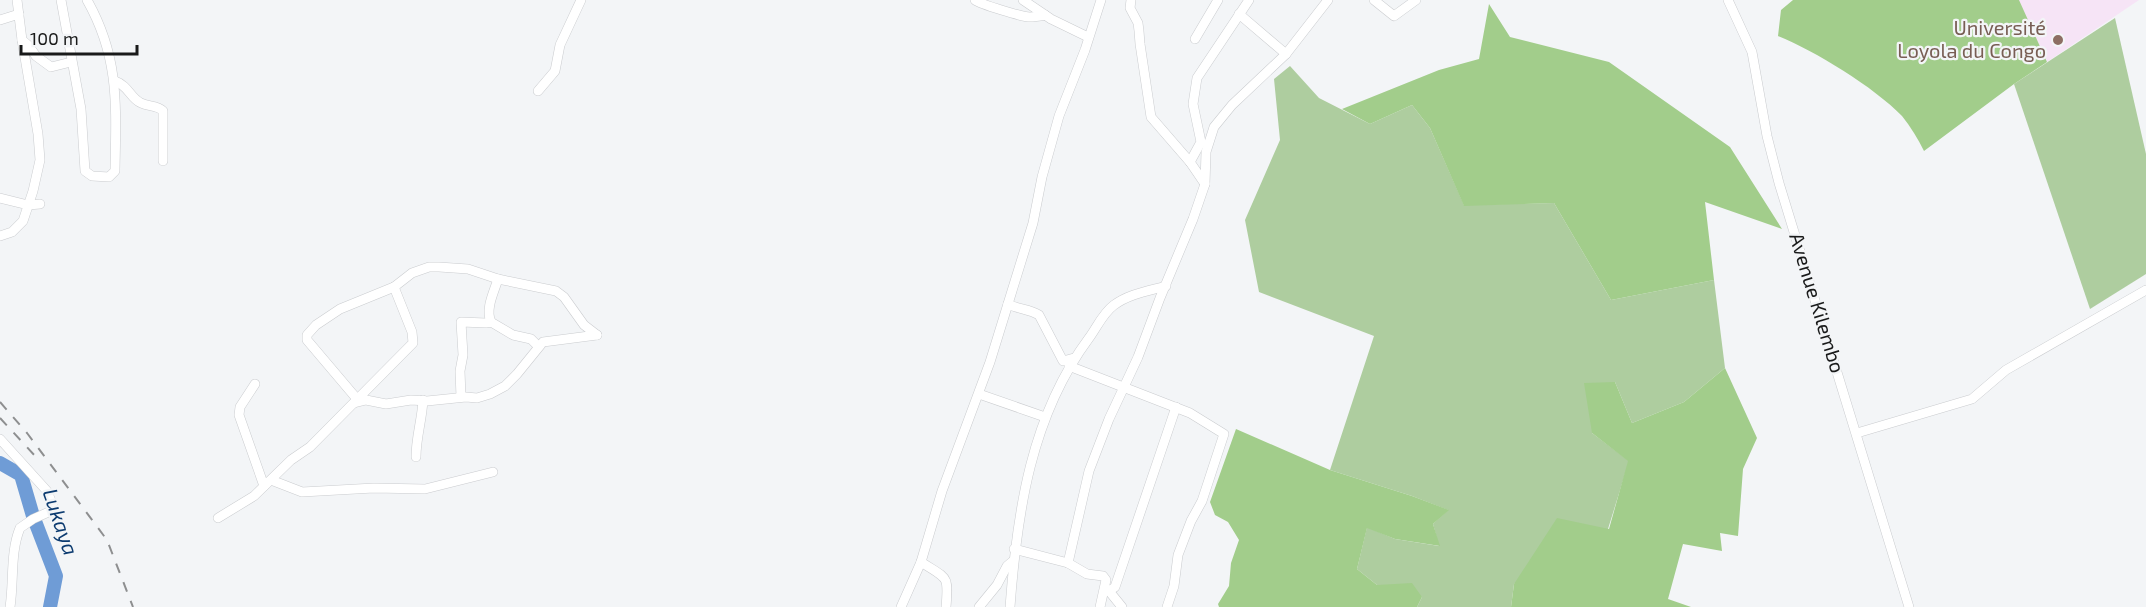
<svg xmlns="http://www.w3.org/2000/svg" width="2146" height="607" font-family="'Exo 2',sans-serif">
	<style>
		.education { fill: #f6e4f6 }
		.green { fill: #aecd9f }
		.forest { fill: #a2cd8b }
		.lines { fill: none; stroke-linecap: round; stroke-linejoin: round }
		.river { stroke: #6f9cd6; stroke-width: 14 }
		.minor-casing { stroke: #cacccf; stroke-width: 10 }
		.minor { stroke: #fff; stroke-width: 9 }
		.rail { stroke: #8e8f90; stroke-width: 2; stroke-dasharray: 10 10; stroke-linecap: butt }
		.education-dot { fill: #8d6e63; stroke: #f3f5f7; stroke-width: 2 }
		.labels { text-anchor: middle; stroke-width: 4.5; stroke-linejoin: round; paint-order: stroke }
		.education-label { font-size: 20px; fill: #785e54; stroke: #f3f5f7; text-anchor: end }
		.street-label { font-size: 20px; fill: #191a1a; stroke: #f3f5f7 }
		.water-label { font-size: 21px; font-style: italic; fill: #0c3b70; stroke: #f3f5f7 }
	</style>
	<rect width="100%" height="100%" fill="#f3f5f7"/>
	<path class="education" d="M2015,0H2139L2047,62Z"/>
	<g class="green">
		<path d="M2115,18L2146,154V274L2090,309L2014,84Z"/>
		<path d="M1290,66L1319,98L1370,124L1412,105L1430,128L1464,205L1554,203L1611,300L1714,280L1725,368L1684,402L1632,423L1615,382L1592,433L1629,461L1608,529L1514,584L1511,607H1417L1422,597L1377,585L1357,569L1367,527L1395,539L1439,546L1433,524L1448,510L1412,496L1330,470L1374,336L1259,292L1245,220L1280,140L1274,79Z"/>
	</g>
	<g class="forest">
		<path d="M1793,0H2019L2047,62L2014,84L1924,151C1918,139 1911,127 1902,116C1874,87 1815,51 1778,36L1781,10Z"/>
		<path d="M1489,4L1510,37L1609,62L1730,147L1782,229L1705,202L1714,280L1611,300L1554,203L1464,206L1430,128L1412,105L1370,124L1342,109L1439,70L1479,59Z"/>
		<path d="M1725,368L1757,438L1743,469L1738,536L1720,533L1722,551L1683,544L1668,599L1691,607H1511L1514,584L1557,518L1609,529L1628,461L1592,433L1584,383L1615,382L1632,423L1684,402Z"/>
		<path d="M1236,429L1330,470L1412,496L1449,510L1433,524L1440,546L1395,539L1367,528L1357,569L1377,585L1412,583L1422,597L1417,607H1219L1218,604L1229,586L1231,563L1239,540L1228,522L1215,515L1210,502Z"/>
	</g>
	<g class="lines">
		<path class="river" d="M0,463L21,475L33,516L56,576L50,607"/>
		<defs>
			<g id="minor">
				<path d="M61,0L81,109L85,171L92,176L109,177L115,171C116,107 120,58 87,0"/>
				<path d="M975,0C980,4 1022,17 1030,17C1035,17 1040,16 1045,15"/>
				<path d="M1023,0L1051,19L1088,37"/>
				<path d="M1131,0L1130,8L1138,23L1139,31L1140,44L1151,117L1190,162L1205,184"/>
				<path d="M1374,0L1394,16L1416,0"/>
				<path d="M1728,0L1752,52L1767,136L1779,183L1909,607"/>
				<path d="M1239,14L1286,54"/>
				<path d="M0,20L19,14"/>
				<path d="M1195,39L1218,0"/>
				<path d="M22,40L28,45L36,56L51,67L71,62"/>
				<path d="M115,81C129,86 130,98 141,103C149,107 157,105 163,111V161"/>
				<path d="M538,91L555,71L560,45L581,0"/>
				<path d="M1190,162L1201,142L1193,104L1197,78L1249,0"/>
				<path d="M0,198L28,205L40,204"/>
				<path d="M0,236L12,232L23,221L33,191L40,160L38,134L22,40L17,0"/>
				<path d="M1008,304C1017,309 1030,309 1039,315L1063,361L1074,358"/>
				<path d="M491,322C485,309 494,292 498,279"/>
				<path d="M1069,366L1190,413L1224,434L1202,501L1191,521L1178,555L1174,586L1167,607"/>
				<path d="M255,384L240,407L239,415L264,486"/>
				<path d="M979,394L1045,417"/>
				<path d="M461,397L460,371L463,355L461,322L486,323L491,322L513,335L531,339L538,346"/>
				<path d="M357,399L307,340V335L316,325L340,309L394,287L412,273L429,267H439L468,269L498,279L556,291L564,297L584,325L597,335"/>
				<path d="M354,403L366,400L386,404L411,400L427,401L466,397L477,398L490,394L505,386L517,374L543,342L597,335"/>
				<path d="M1857,433L1972,399L2006,370L2146,290"/>
				<path d="M0,439L47,491L53,506L51,511L33,519L20,528C10,552 14,582 10,607"/>
				<path d="M416,457C416,437 422,420 423,400"/>
				<path d="M271,480L302,492L374,488L425,489L493,472"/>
				<path d="M218,518L254,496L291,460L310,447L413,343L412,332L394,287"/>
				<path d="M1014,549L1068,563L1087,574L1103,576L1106,580L1100,607"/>
				<path d="M921,562C947,579 949,574 946,607"/>
				<path d="M1068,563L1089,471L1109,419L1138,357L1160,298L1193,219L1205,184L1206,152L1214,127L1232,105L1286,54L1328,0"/>
				<path d="M1105,588L1109,591L1115,587L1176,407"/>
				<path d="M1109,591L1122,607"/>
				<path d="M901,607L921,562L942,491L990,362L1033,223L1042,177L1059,116L1085,50L1101,0"/>
				<path d="M979,607L997,585L1007,566L1013,561"/>
				<path d="M1010,607C1017,512 1031,416 1089,338C1097,327 1103,313 1114,305C1129,294 1148,291 1166,286"/>
			</g>
		</defs>
		<use href="#minor" class="minor-casing"/>
		<use href="#minor" class="minor"/>
		<g class="rail">
			<path d="M0,402L27,433L107,540L133,607"/>
			<path d="M0,418L37,458"/>
		</g>
	</g>
	<circle class="education-dot" cx="2058" cy="40" r="6"/>
	<g class="labels">
		<g class="education-label">
			<text x="2046" y="35">Université<tspan x="2046" dy="23">Loyola du Congo</tspan></text>
		</g>
		<g class="street-label">
			<text transform="translate(1817 303) rotate(73)" y="7">Avenue Kilembo</text>
		</g>
		<g class="water-label">
			<text transform="translate(60 522) rotate(71)" y="7">Lukaya</text>
		</g>
	</g>
	<path d="M21 45v9h116v-9" fill="none" stroke="#191a1a" stroke-width="3"/>
	<text x="30" y="45" font-size="18" fill="#191a1a" stroke="#f3f5f7" stroke-width="4.5" paint-order="stroke">100 m</text>
</svg>
